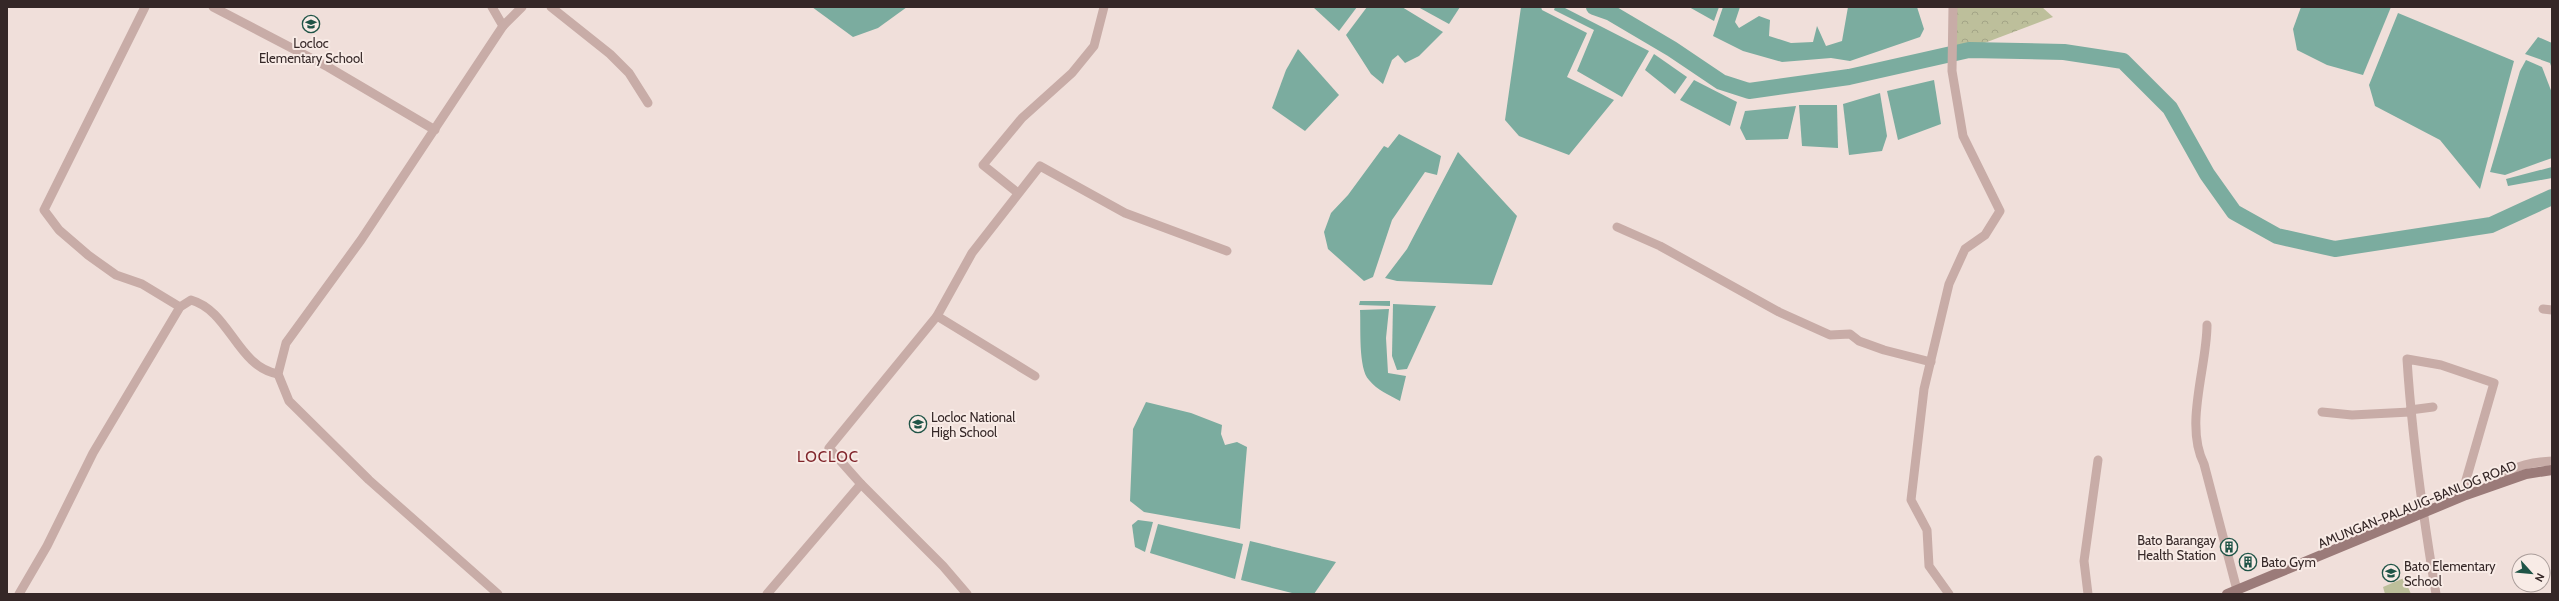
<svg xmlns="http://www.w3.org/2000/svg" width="2559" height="601" font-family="Cabin,sans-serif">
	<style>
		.grass { fill: #bdbf9b }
		.forest { fill: url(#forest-crowns) }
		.water { fill: #7bac9f }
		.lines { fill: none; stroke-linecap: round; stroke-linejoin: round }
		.river { stroke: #7bac9f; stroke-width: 16 }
		.street { stroke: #c8aca7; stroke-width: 9 }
		.secondary { stroke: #9b7b79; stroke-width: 10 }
		.labels { text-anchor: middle; stroke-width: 4; stroke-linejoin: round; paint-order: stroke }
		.poi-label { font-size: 13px; fill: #352727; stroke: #f8ebe6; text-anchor: start }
		.street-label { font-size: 13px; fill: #352727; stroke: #f8ebe6 }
		.quarter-label { font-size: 15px; letter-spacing: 1px; fill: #80242a; stroke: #f8ebe6 }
	</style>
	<defs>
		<pattern id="forest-crowns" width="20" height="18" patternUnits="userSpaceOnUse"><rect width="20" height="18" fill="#bdbf9b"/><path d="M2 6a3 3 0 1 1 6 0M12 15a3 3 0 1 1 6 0" fill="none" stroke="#a3a486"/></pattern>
	</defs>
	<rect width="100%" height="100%" fill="#f0dfda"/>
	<path class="grass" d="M2404,578L2411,594H2385L2383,587Z"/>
	<path class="forest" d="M1953,7H2042L2053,17L1958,53L1953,26Z"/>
	<g class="water">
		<path d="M812,7H907L878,28L853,37Z"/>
		<path d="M1313,7H1357L1339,31Z"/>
		<path d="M1367,7H1402L1443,32L1419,56L1405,63L1398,55L1392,60L1383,84L1371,74L1346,35Z"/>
		<path d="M1418,7H1460L1449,24Z"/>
		<path d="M1521,7H1541L1542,10L1587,33L1567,77L1614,100L1569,155L1519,136L1505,120Z"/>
		<path d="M1555,7H1563L1649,51L1622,97L1577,71L1594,30L1554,10Z"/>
		<path d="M1689,7H1719L1714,21Z"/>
		<path d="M1723,7H1740L1735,22L1739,28L1759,16L1770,20L1769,36L1791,43L1813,42L1817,26L1826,46L1842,41L1848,7H1917L1924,29L1920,37L1850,61L1831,58L1782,62L1743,51L1713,36Z"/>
		<path d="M2301,7H2391L2363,75L2327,65L2297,50L2293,29Z"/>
		<path d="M2398,13L2514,61L2480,189L2440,140L2375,106L2369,85Z"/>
		<path d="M2538,37L2552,43V69L2550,63L2525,54Z"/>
		<path d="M1298,49L1339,95L1305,131L1272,108L1286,70Z"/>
		<path d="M1654,54L1687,77L1675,94L1645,70Z"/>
		<path d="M2526,60L2542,67L2552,93V158L2505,175L2490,172L2520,71Z"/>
		<path d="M1694,80L1737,102L1730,126L1680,100Z"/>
		<path d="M1934,80L1941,124L1898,140L1887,91Z"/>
		<path d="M1880,93L1887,136L1882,151L1849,155L1843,104Z"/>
		<path d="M1799,105H1837L1838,148L1802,146Z"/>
		<path d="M1796,106L1788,139L1746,140L1740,128L1745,111Z"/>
		<path d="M1399,134L1441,156L1437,175L1425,172L1392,220L1373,277L1364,281L1328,249L1324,232L1331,213L1348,195L1384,146L1388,148Z"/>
		<path d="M1458,152L1517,216L1492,285L1397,281L1385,278L1407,249Z"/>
		<path d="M2552,167V178L2508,186L2506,179Z"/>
		<path d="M1360,301H1390V306L1359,305Z"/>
		<path d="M1393,304L1436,306L1407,369L1397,370L1392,356Z"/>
		<path d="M1389,309L1386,338L1388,373L1406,376L1400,401C1389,395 1377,390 1369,380C1358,369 1361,326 1360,310Z"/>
		<path d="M1146,402L1191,413L1222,425L1221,434L1225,445L1237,442L1247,447L1240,529L1144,512L1130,501L1133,429Z"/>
		<path d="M1138,520L1153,522L1145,552L1135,547L1132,525Z"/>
		<path d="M1158,524L1243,544L1235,579L1150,553Z"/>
		<path d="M1250,541L1336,562L1314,594H1296L1241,580Z"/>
	</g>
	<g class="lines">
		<path class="river" d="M1594,7L1611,13L1672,49L1721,82L1749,91L1849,77L1969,50L2064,52L2123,61L2170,108L2207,174L2234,212L2277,236L2335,249L2491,225L2552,197"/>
		<g class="street">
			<path d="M145,7L44,210L59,230L88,255L116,275L142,284L180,307"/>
			<path d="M213,7L328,67L435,130"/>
			<path d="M492,7L503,26L361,240L286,343L278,374L289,401L369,480L498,594"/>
			<path d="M551,7L610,54L629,73L648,103"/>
			<path d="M503,26L522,7"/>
			<path d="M1018,193L983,165L1022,118L1072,73L1094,46L1104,7"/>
			<path d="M1617,227L1660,246L1779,312L1830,335L1850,334L1859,341L1884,350L1931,362"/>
			<path d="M2543,309L2552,310"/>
			<path d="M937,316L1035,376"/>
			<path d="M2207,325C2207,367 2184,425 2204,464L2237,590"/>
			<path d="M2410,410L2433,407"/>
			<path d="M2322,412L2352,415L2410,412"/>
			<path d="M861,484L829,448L937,316L972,253L1040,166L1125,213L1227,251"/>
			<path d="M2498,484C2505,466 2535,462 2552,461"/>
			<path d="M19,594L47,546L93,453L180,307L191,300C230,311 237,367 278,374"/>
			<path d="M767,594L861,484L943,566L967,594"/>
			<path d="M1949,594L1929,566L1927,530L1911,500L1924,389L1949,284L1965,249L1985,235L2000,211L1963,136L1952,71L1953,7"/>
			<path d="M2088,594L2084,561L2098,460"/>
			<path d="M2436,594C2423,516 2412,438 2407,359L2441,365L2494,383L2466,480V495"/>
		</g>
		<path class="secondary" d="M2227,594L2466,495L2526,474L2552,470"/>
	</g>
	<defs>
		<symbol id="school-ring" viewBox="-11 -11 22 22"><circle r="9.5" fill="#f8ebe6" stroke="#1f5447" stroke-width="1.5"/><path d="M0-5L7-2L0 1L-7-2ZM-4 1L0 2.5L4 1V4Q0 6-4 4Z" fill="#1f5447"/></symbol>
		<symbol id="building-ring" viewBox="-11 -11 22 22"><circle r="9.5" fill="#f8ebe6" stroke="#1f5447" stroke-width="1.5"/><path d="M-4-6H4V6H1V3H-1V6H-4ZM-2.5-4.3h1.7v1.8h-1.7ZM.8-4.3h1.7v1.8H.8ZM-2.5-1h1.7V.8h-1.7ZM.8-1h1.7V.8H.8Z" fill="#1f5447"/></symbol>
	</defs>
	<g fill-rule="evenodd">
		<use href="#school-ring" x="301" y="14" width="20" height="20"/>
		<use href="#school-ring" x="908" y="414" width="20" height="20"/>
		<use href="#building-ring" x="2219" y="537" width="20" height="20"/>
		<use href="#building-ring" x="2238" y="552" width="20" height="20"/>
		<use href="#school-ring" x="2381" y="563" width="20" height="20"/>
	</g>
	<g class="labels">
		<g class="poi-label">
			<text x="311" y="48" text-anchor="middle">Locloc<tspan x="311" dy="15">Elementary School</tspan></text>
			<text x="931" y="422">Locloc National<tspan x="931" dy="15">High School</tspan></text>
			<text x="2216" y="545" text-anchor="end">Bato Barangay<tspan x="2216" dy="15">Health Station</tspan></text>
			<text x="2261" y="567">Bato Gym</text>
			<text x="2404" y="571">Bato Elementary<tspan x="2404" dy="15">School</tspan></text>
		</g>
		<g class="street-label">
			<text transform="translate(2417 504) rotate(-22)" y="5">AMUNGAN-PALAUIG-BANLOG ROAD</text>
		</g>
		<g class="quarter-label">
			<text x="828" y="462">LOCLOC</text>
		</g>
	</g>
	<rect width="2559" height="601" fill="none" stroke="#352727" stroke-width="16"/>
	<g transform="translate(2531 573) rotate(117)"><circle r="19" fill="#f8ebe6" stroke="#aa9d9a"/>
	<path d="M0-3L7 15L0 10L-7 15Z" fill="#1f5447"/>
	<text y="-6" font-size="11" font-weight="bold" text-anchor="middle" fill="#352727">N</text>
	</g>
</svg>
